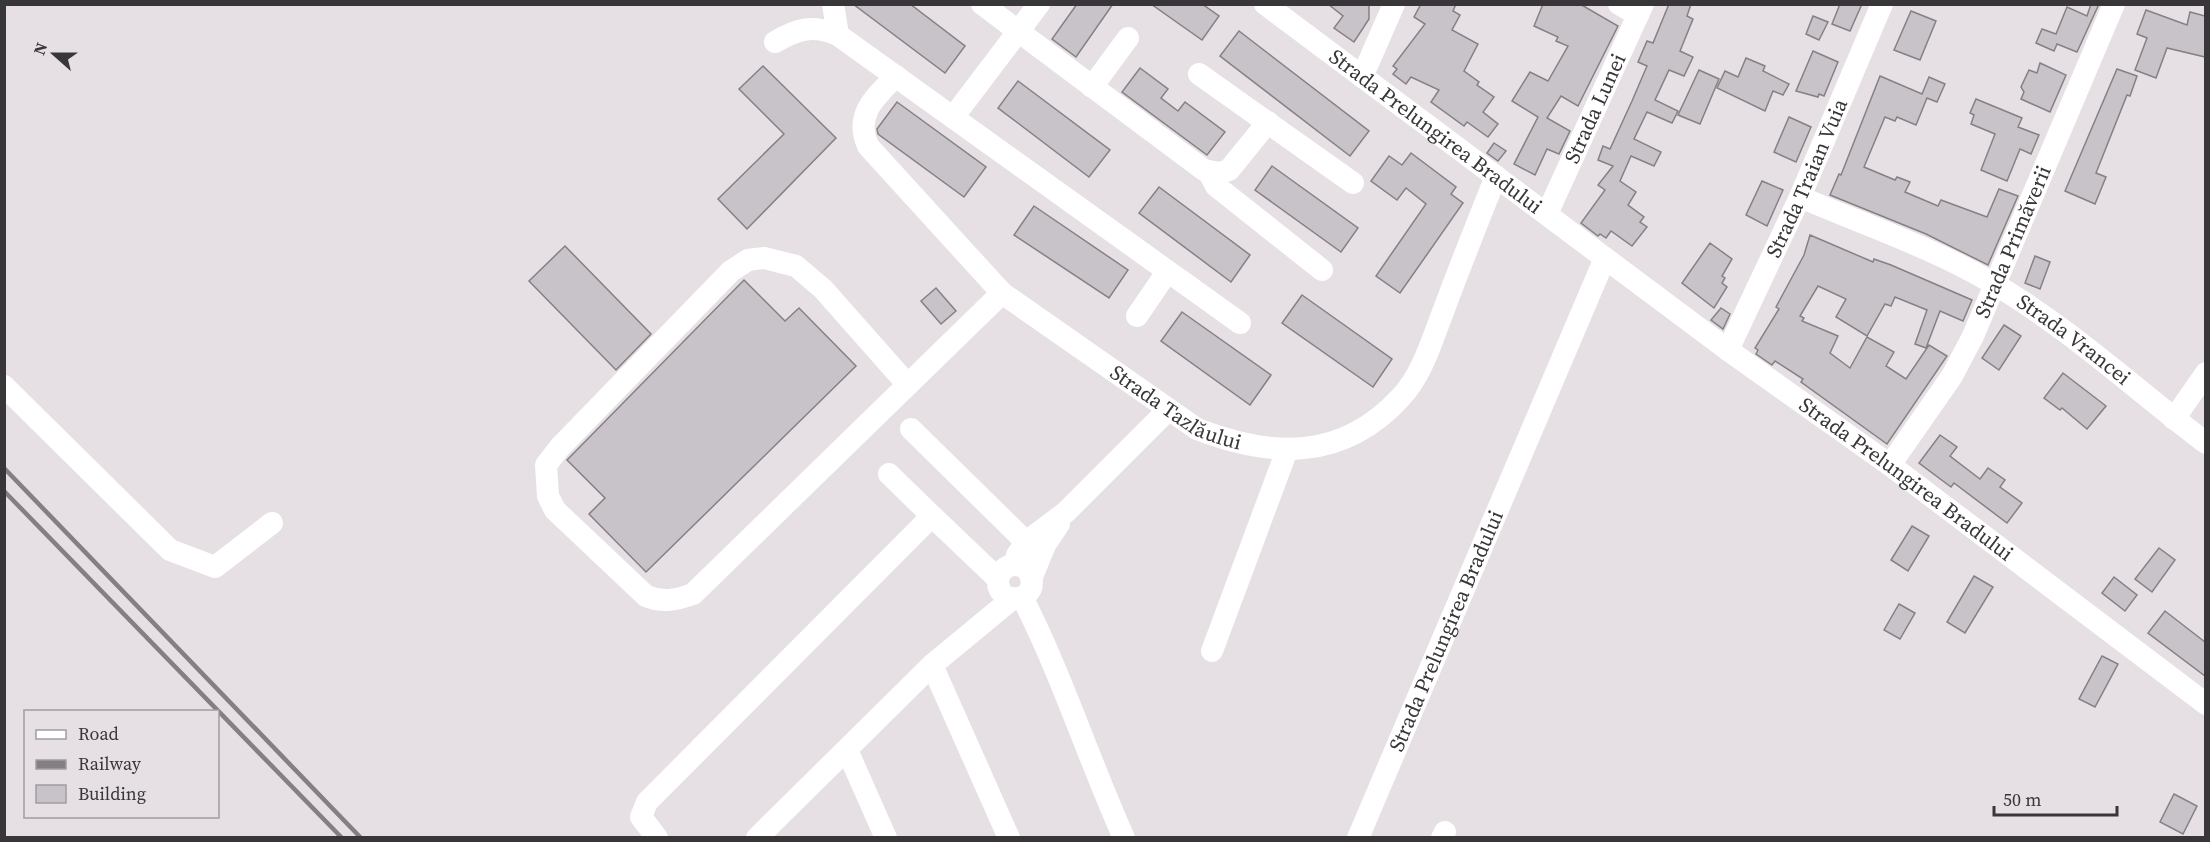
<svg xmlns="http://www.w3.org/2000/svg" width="2210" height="842" font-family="'Source Serif 4',serif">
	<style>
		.building { fill: #c8c3c8; stroke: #858084; stroke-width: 1.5 }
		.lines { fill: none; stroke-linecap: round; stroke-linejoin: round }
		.minor { stroke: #fff; stroke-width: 22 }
		.rail { stroke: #837f83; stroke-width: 4.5 }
		.labels { text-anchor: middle; stroke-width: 5; stroke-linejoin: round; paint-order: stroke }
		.street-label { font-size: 21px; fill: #383638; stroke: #e6e0e5 }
	</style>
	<rect width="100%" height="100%" fill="#e6e0e5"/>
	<g class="building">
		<path d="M853,4H910L965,46L945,73Z"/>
		<path d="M1077,4H1113L1076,57L1052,39Z"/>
		<path d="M1151,4H1202L1219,16L1202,40Z"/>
		<path d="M1328,4H1369V19L1354,42L1334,28L1343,16Z"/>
		<path d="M1421,4H1456L1453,11L1460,15L1452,30L1478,44L1464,71L1479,82L1477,85L1494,97L1483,112L1498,124L1488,137L1467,122L1464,126L1431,102L1439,90L1411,77L1406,84L1393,74L1397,69L1393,66L1425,24L1414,17Z"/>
		<path d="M1543,4H1580L1618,26L1578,106L1561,96L1547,118L1570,131L1559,154L1547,149L1535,175L1514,164L1538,117L1512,101L1530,72L1548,81L1568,46L1556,41L1558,37L1534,26Z"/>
		<path d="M1669,4H1691L1687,16L1693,19L1680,51L1693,57L1684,76L1669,70L1655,100L1678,111L1672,123L1647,112L1634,139L1661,152L1654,166L1631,156L1620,181L1636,192L1628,205L1644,217L1640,222L1647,227L1632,246L1611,231L1606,238L1600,234L1598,236L1581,223L1605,190L1598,185L1613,166L1598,160L1603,146L1610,149L1632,101L1647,66L1638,62L1647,41L1653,43Z"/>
		<path d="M1840,4H1862L1850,31L1832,24Z"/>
		<path d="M2091,4H2099L2077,52L2057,44L2054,51L2036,43L2042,29L2056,34L2067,7L2087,16Z"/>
		<path d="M2146,10L2187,25L2190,12L2205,16V57L2167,48L2156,78L2135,70L2147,38L2137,34Z"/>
		<path d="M1911,11L1936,21L1920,60L1894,50Z"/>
		<path d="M1813,16L1828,22L1819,40L1806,34Z"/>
		<path d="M1239,31L1369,131L1350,156L1220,56Z"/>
		<path d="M1813,51L1838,62L1824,96L1819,94L1818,97L1796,91Z"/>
		<path d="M1746,58L1765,66L1763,71L1789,84L1783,95L1773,91L1765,111L1717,88L1725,71L1738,77Z"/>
		<path d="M2040,63L2066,75L2050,112L2021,99L2024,92L2021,87L2029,70L2037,73Z"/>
		<path d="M763,66L836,138L747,229L718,199L784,134L739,89Z"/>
		<path d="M1140,68L1168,89L1161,98L1178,111L1185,102L1225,132L1207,155L1122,92Z"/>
		<path d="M2117,69L2137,76L2130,96L2127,95L2096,173L2106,177L2095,204L2065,191Z"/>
		<path d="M1699,70L1719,79L1700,124L1678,115Z"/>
		<path d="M1880,76L1922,94L1929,77L1945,84L1937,102L1927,98L1916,125L1897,117L1895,121L1885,117L1864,167L1895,180L1897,177L1910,182L1905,192L1938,206L1941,200L1987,217L1999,189L2018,196L1988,265L1926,234L1830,195L1839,174L1841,175Z"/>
		<path d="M1018,81L1110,150L1089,177L998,108Z"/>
		<path d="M1976,99L2022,118L2018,127L2039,135L2031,154L2020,149L2007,181L1981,170L1995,134L1971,124L1974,115L1970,113Z"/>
		<path d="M897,102L986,167L964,197L878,134L877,129Z"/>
		<path d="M1789,117L1811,127L1796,162L1774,152Z"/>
		<path d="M1494,143L1506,151L1498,161L1487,153Z"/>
		<path d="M1411,153L1456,187L1451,194L1463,203L1400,293L1376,276L1426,204L1406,188L1397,200L1371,181L1389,156L1402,165Z"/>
		<path d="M1272,166L1358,228L1341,252L1255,190Z"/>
		<path d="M1762,181L1783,190L1767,226L1746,215Z"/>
		<path d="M1159,187L1250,255L1231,282L1139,213Z"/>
		<path d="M1034,206L1128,270L1109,298L1014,235Z"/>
		<path d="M1810,235L1873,262L1874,259L1891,265L1972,300L1963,321L1940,311L1926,348L1915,344L1927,310L1895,297L1891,306L1885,304L1867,336L1836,317L1846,299L1818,286L1800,316L1804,318L1802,321L1838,336L1830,353L1850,368L1867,337L1894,352L1886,366L1906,379L1929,345L1947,356L1887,444L1801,382L1803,379L1775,361L1772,365L1756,354L1758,350L1755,348L1779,309L1776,307L1804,255Z"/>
		<path d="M1710,243L1732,259L1722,276L1725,278L1722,283L1727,287L1714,308L1682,283Z"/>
		<path d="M565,246L651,334L616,370L529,281Z"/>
		<path d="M2035,256L2050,262L2040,289L2025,283Z"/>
		<path d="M744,280L785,321L799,308L856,366L646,572L589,514L605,498L567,460Z"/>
		<path d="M936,288L956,311L941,324L921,301Z"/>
		<path d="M1302,295L1392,359L1373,387L1282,323Z"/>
		<path d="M1721,308L1730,314L1723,329L1711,320Z"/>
		<path d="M1182,312L1271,375L1250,405L1161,341Z"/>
		<path d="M2004,325L2021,336L1999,370L1982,358Z"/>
		<path d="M2063,373L2106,406L2087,429L2062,408L2060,410L2044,398Z"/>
		<path d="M1940,435L1957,447L1950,456L1980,479L1988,468L2005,480L2000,487L2022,503L2007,523L1954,483L1951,487L1919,463Z"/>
		<path d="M1912,526L1929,536L1908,571L1891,560Z"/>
		<path d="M2159,548L2175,560L2152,592L2135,579Z"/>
		<path d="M1974,576L1993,587L1965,633L1947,622Z"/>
		<path d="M2114,577L2137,595L2125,611L2102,593Z"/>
		<path d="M1899,604L1915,613L1900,639L1884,630Z"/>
		<path d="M2165,611L2205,642V676L2148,633Z"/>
		<path d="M2102,656L2118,664L2095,707L2079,699Z"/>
		<path d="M2174,794L2197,806L2183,834L2160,822Z"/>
	</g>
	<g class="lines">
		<g class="minor">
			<path d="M833,4L838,35"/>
			<path d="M982,4L1204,170L1219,173L1229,170L1268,122"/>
			<path id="s1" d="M1265,4L1728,350L1890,465L2206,704"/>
			<path d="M1619,4L1638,15"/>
			<path d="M775,42C797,29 813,24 838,35L1240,323"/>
			<path d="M1199,74L1353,183"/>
			<path id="s2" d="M896,76C875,97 854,115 868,146L1002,293L1197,429C1272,458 1343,461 1401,397C1422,375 1432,340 1443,312C1460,266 1478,221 1496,176"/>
			<path d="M1362,77L1394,4"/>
			<path d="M1092,87L1128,38"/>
			<path d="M954,116L1039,4"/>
			<path d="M1208,171L1216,186L1322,270"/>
			<path id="s3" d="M1800,197C1863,224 1931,247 1991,282C2068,327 2135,389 2206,443"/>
			<path id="s4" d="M1547,214L1643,4"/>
			<path d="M1137,316L1167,272"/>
			<path id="s5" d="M1728,350L1800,197L1882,4"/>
			<path d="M908,385L823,289L796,266L764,258L748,260L731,271L560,447L546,465L548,496L555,510L646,596C663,603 676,600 693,594L1002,293"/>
			<path d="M4,386L170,550L215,567L272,523"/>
			<path d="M2174,419L2206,373"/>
			<path d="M911,429L1026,542"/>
			<path id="s6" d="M1890,465L1952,376L1973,336L2114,4"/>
			<path d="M889,474L932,516"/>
			<path d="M1015,565L1017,555L1026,542L1066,512L1168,410"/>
			<circle cx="1015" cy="582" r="17"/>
			<path d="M1031,579L1045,545L1059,524"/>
			<path d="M1022,597C1062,675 1088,758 1124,838"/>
			<path d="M1212,651L1287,450"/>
			<path d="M932,665L1009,838"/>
			<path d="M847,750L886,838"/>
			<path d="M657,838L641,817L647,802L932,516L998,579"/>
			<path d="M757,838L932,665L1013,598"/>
			<path id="s7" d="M1358,838L1605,258"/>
			<path d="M1442,838L1445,832"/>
		</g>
		<g class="rail">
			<path d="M4,468L361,838"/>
			<path d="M4,491L342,838"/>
		</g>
	</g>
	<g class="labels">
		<g class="street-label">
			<text dy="7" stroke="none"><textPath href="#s4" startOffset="116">Strada Lunei</textPath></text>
			<text dy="7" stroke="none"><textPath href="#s1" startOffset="213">Strada Prelungirea Bradului</textPath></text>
			<text dy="7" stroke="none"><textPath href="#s5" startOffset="189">Strada Traian Vuia</textPath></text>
			<text dy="7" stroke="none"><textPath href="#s6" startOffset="256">Strada Primăverii</textPath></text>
			<text dy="7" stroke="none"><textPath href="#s3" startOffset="310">Strada Vrancei</textPath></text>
			<text dy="7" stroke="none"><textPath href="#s2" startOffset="490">Strada Tazlăului</textPath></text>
			<text dy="7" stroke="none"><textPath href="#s1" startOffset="798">Strada Prelungirea Bradului</textPath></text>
			<text dy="7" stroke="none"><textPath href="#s7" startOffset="225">Strada Prelungirea Bradului</textPath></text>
		</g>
	</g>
	<rect width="2210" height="842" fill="none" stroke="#383638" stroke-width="12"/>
	<rect x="24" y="710" width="195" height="108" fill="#e6e0e5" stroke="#a09ca0" stroke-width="1.5"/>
	<rect x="36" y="730" width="30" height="9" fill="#ffffff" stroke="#a09ca0" stroke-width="1.5"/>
	<text x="78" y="740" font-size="18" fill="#383638">Road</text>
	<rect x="36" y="760" width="30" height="9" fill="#837f83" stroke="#a09ca0" stroke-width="1.5"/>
	<text x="78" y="770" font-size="18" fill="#383638">Railway</text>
	<rect x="36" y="785" width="30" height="18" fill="#c8c3c8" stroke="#a09ca0" stroke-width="1.5"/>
	<text x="78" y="800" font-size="18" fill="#383638">Building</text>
	<g transform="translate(54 54) rotate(291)" stroke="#e6e0e5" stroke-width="4.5" paint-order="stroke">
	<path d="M0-4.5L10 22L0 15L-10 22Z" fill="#383638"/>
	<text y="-9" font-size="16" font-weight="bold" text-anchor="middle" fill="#383638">N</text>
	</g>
	<path d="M1994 806v9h123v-9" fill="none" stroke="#383638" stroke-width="3"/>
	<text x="2003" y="806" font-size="18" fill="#383638" stroke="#e6e0e5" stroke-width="4.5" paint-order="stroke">50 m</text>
</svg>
